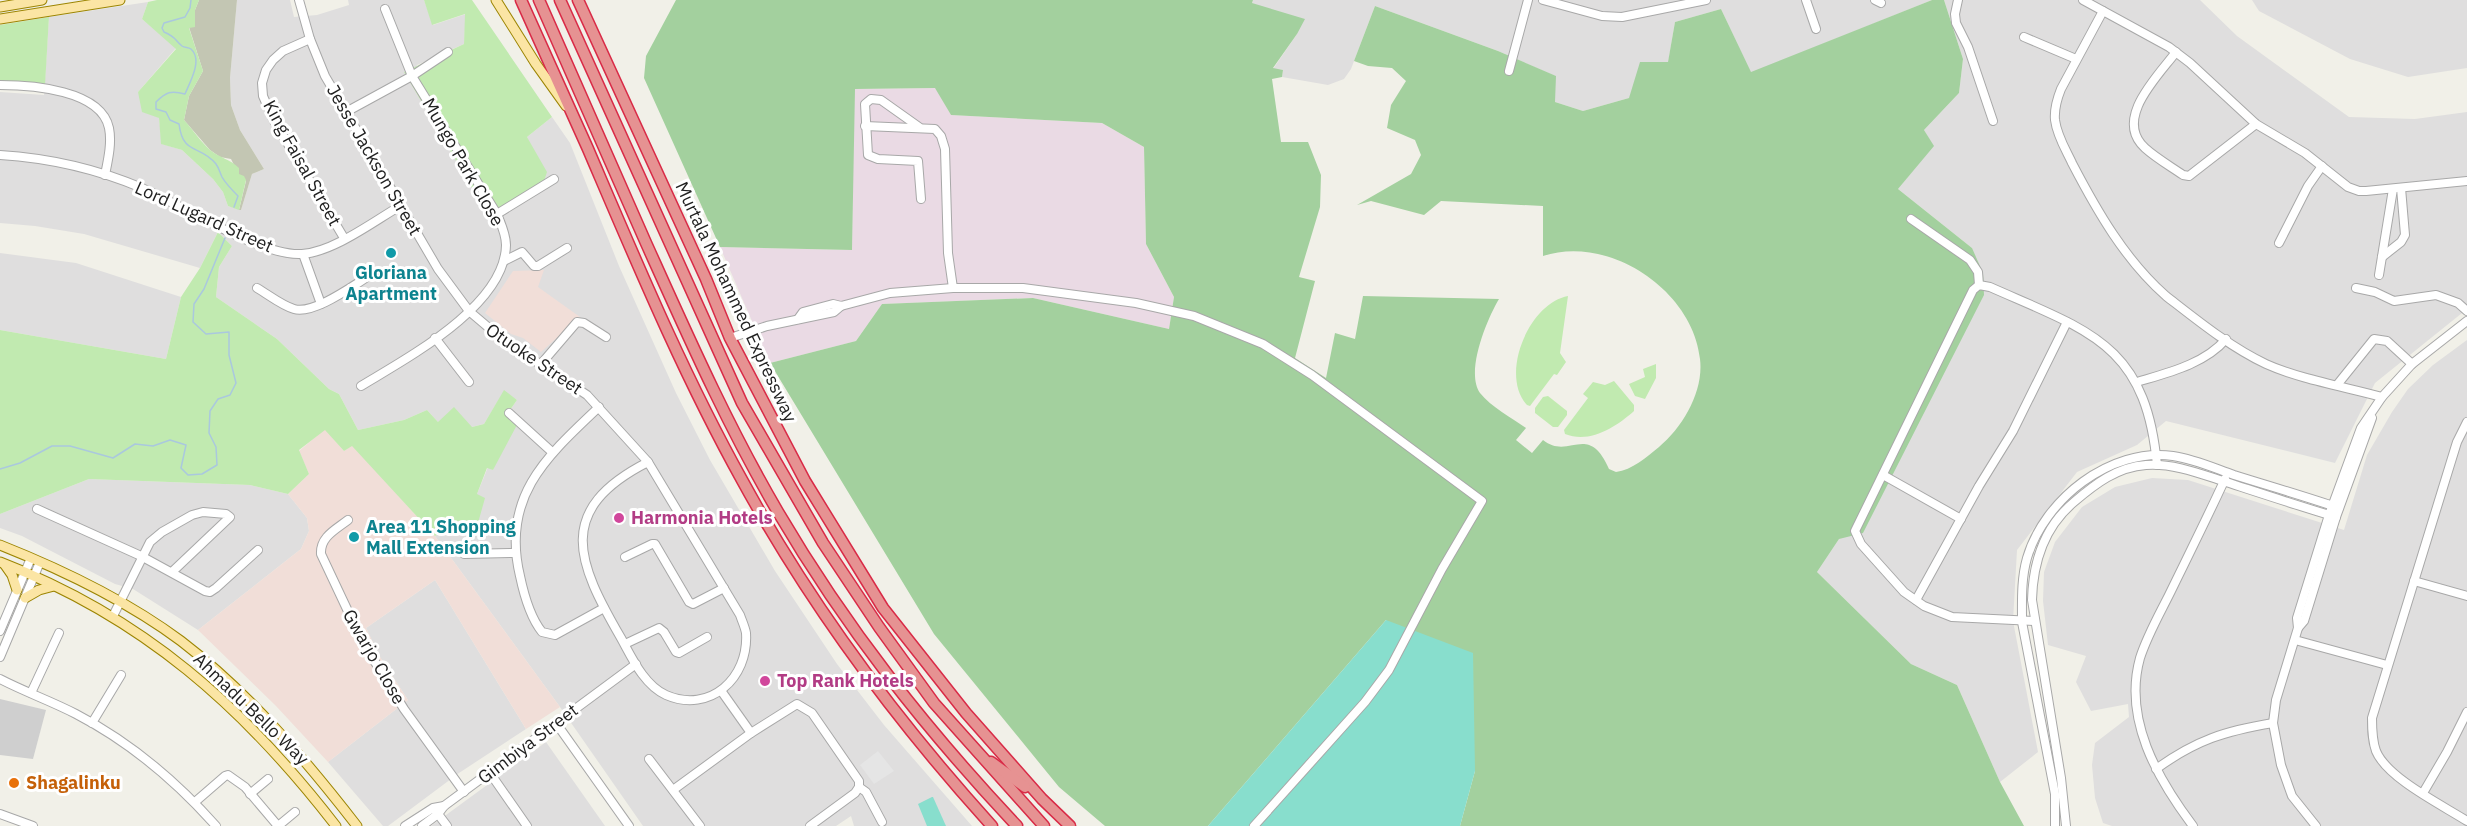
<svg xmlns="http://www.w3.org/2000/svg" width="2467" height="826" font-family="'IBM Plex Sans',sans-serif">
	<style>
		.residential { fill: #dfdede }
		.commercial { fill: #f1ded8 }
		.industrial { fill: #eadae4 }
		.religious { fill: #cfcfcf }
		.construction { fill: #c3c6b3 }
		.grass { fill: #c1eab0 }
		.forest { fill: #a3d09e }
		.pitch { fill: #88decd }
		.parking { fill: #e5e5e5 }
		.lines { fill: none; stroke-linecap: round; stroke-linejoin: round }
		.stream { stroke: #aac8de; stroke-width: 1.5 }
		.minor-casing { stroke: #a8a8a8; stroke-width: 10 }
		.major-casing { stroke: #9c8503; stroke-width: 11 }
		.highway-casing { stroke: #d92b47; stroke-width: 13 }
		.minor { stroke: #fff; stroke-width: 8 }
		.major { stroke: #fbe5a4; stroke-width: 9 }
		.highway { stroke: #e69292; stroke-width: 10 }
		.culture-dot { fill: #0f9aa8; stroke: #fff; stroke-width: 2 }
		.hotel-dot { fill: #d1479c; stroke: #fff; stroke-width: 2 }
		.food-dot { fill: #e8710a; stroke: #fff; stroke-width: 2 }
		.labels { text-anchor: middle; stroke-width: 6; stroke-linejoin: round; paint-order: stroke }
		.street-label { font-size: 18px; fill: #212121; stroke: #fff }
		.culture-label { font-size: 18px; font-weight: bold; fill: #0d838f; stroke: #fff }
		.hotel-label { font-size: 18px; font-weight: bold; fill: #b23c85; stroke: #fff; text-anchor: start }
		.food-label { font-size: 18px; font-weight: bold; fill: #c56008; stroke: #fff; text-anchor: start }
	</style>
	<rect width="100%" height="100%" fill="#f1f0e8"/>
	<g class="residential">
		<path d="M237,0H290L294,17L317,15L349,5L348,0H424L433,25L466,14L464,44L417,65L411,84L489,216L544,181L527,137L552,117L570,143L619,266L676,393L710,460L775,571L837,664L884,725L972,826H854L851,816L836,826H643L560,707L435,536L456,521L477,494L488,467L493,470L510,410L517,400L504,391L484,424L472,427L438,422L427,410L404,420L358,430L339,394L329,389L277,339L216,297L219,267L232,246L218,232L200,268L84,234L35,226L0,223V92L44,95L49,17L148,2L142,19L176,48L138,92L159,118L162,144L182,150L213,179L223,192L228,206L241,210L252,174L264,169L240,130L231,105L230,78Z"/>
		<path d="M1253,0H1932L1751,73L1721,9L1675,22L1668,63L1629,98L1583,111L1555,102V76L1498,51L1375,6L1351,69L1344,79L1328,85L1282,77L1283,70L1273,69L1297,34L1252,3Z"/>
		<path d="M1944,0H2200L2237,36L2349,117L2415,119L2467,112V309L2375,383L2335,463L2166,421L2137,445L2077,472L2017,550L2013,621L2038,752L2000,782L1957,685L1911,664L1817,572L1839,539L1972,248L1898,189L1933,146L1924,130L1959,93L1963,59Z"/>
		<path d="M2252,0H2467V68L2408,77L2350,59L2259,11Z"/>
		<path d="M0,253L76,263L181,297L166,359L0,330Z"/>
		<path d="M2467,340V826H2112L2103,823L2095,798L2092,765L2095,743L2129,717L2128,704L2091,711L2076,682L2086,656L2048,645L2043,601L2044,572L2055,542L2082,507L2115,487L2152,478L2188,480L2344,530L2367,455L2392,412L2408,389L2433,365Z"/>
		<path d="M89,479L250,485L288,494L307,518L309,531L301,549L198,630L133,589L115,584L22,536L0,528V514Z"/>
		<path d="M435,580L526,729L459,773L388,826H383L328,762L408,700L380,657L366,628Z"/>
		<path d="M546,742L605,826H431Z"/>
	</g>
	<g class="commercial">
		<path d="M544,270L538,287L580,317L541,352L523,338L511,334L485,313L513,271Z"/>
		<path d="M325,429L344,451L352,445L435,536L560,707L526,729L435,580L366,628L380,657L408,700L328,762L276,706L198,630L301,549L309,531L307,518L288,494L309,474L299,451Z"/>
	</g>
	<path class="industrial" d="M936,88L951,115L1102,123L1144,147L1146,244L1174,297L1169,329L1033,298L882,304L856,341L770,363L720,247L852,250L854,89Z"/>
	<path class="religious" d="M0,699L46,710L33,759L0,755Z"/>
	<path class="construction" d="M199,0H237L230,78L231,105L240,130L264,169L252,174L241,210H239L246,181L239,175L231,159L220,157L210,150L184,120L189,96L203,71L189,27H195V10Z"/>
	<g class="grass">
		<path d="M157,0H199L195,10V27L189,28L203,71L189,96L184,120C193,130 201,142 210,150C220,158 230,159 239,168V174L244,176L246,180L239,210L228,206L223,192L213,179L182,150L161,144L159,118L142,112L138,92L176,49L142,19L148,2Z"/>
		<path d="M424,0H472L552,117L527,137L547,172L544,181L489,217L404,72L464,44L465,14L432,25Z"/>
		<path d="M49,17L45,85L0,82V25Z"/>
		<path d="M218,232L232,246L219,267L216,297L277,339L329,389L339,394L358,430L404,420L427,410L438,422L454,407L472,427L484,424L504,390L517,400L510,410L518,423L493,470L487,468L477,494L485,498L478,523L456,521L435,536L352,446L344,451L325,430L299,450L309,474L288,494L250,485L89,479L0,514V330L166,359L181,297L200,268Z"/>
		<path d="M1568,296L1560,353L1566,362L1557,375L1554,374L1530,406L1527,405C1499,375 1529,303 1568,296Z"/>
		<path d="M1656,364V378L1645,399L1635,396L1629,384L1645,377L1643,369Z"/>
		<path d="M1614,381L1634,405V411C1616,427 1590,444 1565,434L1564,430L1588,398L1583,394L1593,382L1605,385Z"/>
		<path d="M1548,396L1567,411V415L1558,427H1553L1535,413V408L1543,397Z"/>
	</g>
	<path class="forest" d="M676,0H1253L1252,3L1305,19L1297,34L1273,68L1283,70L1282,77L1272,79L1281,142H1308L1321,175L1320,207L1299,277L1315,281L1295,358L1326,378L1335,333L1355,339L1363,296L1499,299C1487,319 1465,372 1480,393C1491,407 1512,418 1526,428L1516,440L1532,453L1543,440C1569,461 1588,421 1609,469L1616,472C1632,470 1647,457 1659,447C1683,427 1704,391 1700,359C1693,290 1608,234 1543,256V206L1441,201L1424,215L1371,201L1357,205L1411,174L1421,155L1415,140L1387,128L1391,105L1406,81L1392,68L1368,66L1354,61L1375,6L1498,51L1556,76L1555,102L1583,111L1629,98L1640,62H1668L1675,22L1721,9L1751,72L1932,0H1944L1963,59L1959,93L1924,130L1934,146L1898,189L1972,248L1983,273L1984,295L1863,533L1839,539L1817,572L1911,664L1957,685L2000,782L2024,826H1460L1475,771L1386,620L1208,826H1105L1059,787L934,634L770,363L856,341L882,304L1033,298L1169,329L1174,297L1146,244L1144,147L1102,123L951,115L935,88L855,89L852,250L720,247L644,78L646,56Z"/>
	<g class="pitch">
		<path d="M1386,620L1473,653L1475,771L1460,826H1208Z"/>
		<path d="M932,797H933L946,826H927L918,804Z"/>
	</g>
	<path class="parking" d="M878,751L894,771L874,784L860,765Z"/>
	<g class="lines">
		<g class="stream">
			<path d="M191,0L190,8L185,17L164,23L162,28L164,32C176,37 174,39 182,46C185,48 188,47 191,49C203,60 190,82 185,94C171,90 166,92 156,102V109L166,112L170,120L179,124C183,156 200,144 216,164C219,168 220,173 222,177C226,184 232,190 238,196L234,207"/>
			<path d="M0,469L20,463L52,446H70L113,458L135,444L153,446L170,440L186,445L181,468L188,475L202,474L217,465L216,447L209,433L210,411L218,399L230,395L236,383L229,355V332L206,334L193,322L194,304L204,289L225,238"/>
		</g>
		<defs>
			<g id="minor">
				<path d="M299,0L310,39L325,76L438,269L469,311L502,339L587,395L648,462"/>
				<path d="M1543,0L1602,16L1622,17L1706,0"/>
				<path d="M1806,0L1816,29"/>
				<path d="M1875,0L1881,3"/>
				<path d="M1958,0L1955,14L1956,23L1968,47L1993,121"/>
				<path d="M2083,0L2169,47L2190,63L2256,124L2305,153L2348,187L2359,191H2366L2467,181"/>
				<path d="M2103,11L2061,89C2057,99 2054,109 2055,120C2057,136 2066,150 2072,163C2097,211 2125,260 2166,296C2197,320 2230,347 2266,364C2299,379 2346,387 2382,397"/>
				<path d="M2024,37L2076,59"/>
				<path d="M310,39L283,51L273,60L266,70L262,83L263,96L273,119L344,238"/>
				<path d="M2176,52C2158,76 2113,119 2145,148C2156,158 2170,166 2183,175L2189,176L2256,124"/>
				<path d="M1509,71L1528,0"/>
				<path d="M0,85C32,85 101,90 109,128C112,143 108,160 105,175"/>
				<path d="M346,112L412,76L448,52"/>
				<path d="M865,126L935,129L941,136L945,149L948,253L953,288"/>
				<path d="M919,127L881,100L871,99L865,104L868,155L878,159L918,161L921,199"/>
				<path d="M0,155C48,158 97,169 142,188C182,205 262,257 302,254C333,252 373,222 400,206"/>
				<path d="M497,214L554,179"/>
				<path d="M1911,219L1970,260L1978,272L1979,285"/>
				<path d="M2279,243L2308,186L2322,166"/>
				<path d="M303,254L321,304"/>
				<path d="M2382,257L2401,242L2405,235L2401,188"/>
				<path d="M504,261L522,252L534,266H538L567,248"/>
				<path d="M2379,275L2393,189"/>
				<path d="M257,288C269,295 281,305 294,309C315,315 356,283 374,273"/>
				<path d="M2356,288L2375,292L2394,301L2436,295L2458,303L2467,311"/>
				<path d="M798,319L803,312L833,304L841,306L890,293L953,288H1023L1136,303L1194,316L1263,344L1312,375L1482,501L1442,569L1389,670L1365,702L1254,826"/>
				<path d="M435,338L469,382"/>
				<path d="M730,338L767,326L834,312L841,306"/>
				<path d="M541,364L577,322L584,323L606,337"/>
				<path d="M2137,382C2167,373 2205,364 2226,339"/>
				<path d="M2337,385L2374,339L2387,341L2412,364"/>
				<path d="M361,386C407,358 505,306 506,245C506,234 501,224 497,214L412,76L385,9"/>
				<path d="M599,407C546,457 501,497 520,576C524,595 530,617 542,632L555,635L604,608"/>
				<path d="M509,413L552,452"/>
				<path d="M2467,422L2457,442L2372,718C2372,729 2372,740 2376,751C2387,778 2442,805 2467,821"/>
				<path d="M648,462L740,615C742,621 745,627 746,633C749,678 710,714 666,695C644,685 632,658 621,638C577,562 554,510 648,462Z"/>
				<path d="M1883,475L1961,519"/>
				<path d="M37,509L141,556L205,591L210,592L216,588L258,550"/>
				<path d="M348,520C335,530 320,537 321,554L362,641L404,709L464,792"/>
				<path d="M464,554L514,553"/>
				<path d="M625,557L652,544H655L689,602L693,604L724,588"/>
				<path d="M2414,581L2467,596"/>
				<path d="M1916,600L1979,486L2013,431L2067,322"/>
				<path d="M113,616L150,542L162,532L192,515L203,512L226,514L230,517L172,572"/>
				<path d="M2034,621L1952,617L1924,606L1904,592L1861,544L1855,531L1973,290L1979,285L1990,287C2089,331 2146,344 2157,465"/>
				<path d="M2298,628L2304,621L2336,517L2372,418"/>
				<path d="M0,631L31,558"/>
				<path d="M2295,640L2387,665"/>
				<path d="M625,644L659,628L664,632L676,652L679,653L707,637"/>
				<path d="M0,657L40,562"/>
				<path d="M0,679C25,692 51,701 76,714C130,742 176,781 216,826"/>
				<path d="M722,692L751,733"/>
				<path d="M31,693L59,633"/>
				<path d="M92,723L121,675"/>
				<path d="M556,723L629,826"/>
				<path d="M649,759L700,826"/>
				<path d="M2156,769C2196,740 2225,731 2273,723"/>
				<path d="M490,773L527,826"/>
				<path d="M859,787L866,792L882,822"/>
				<path d="M673,790L751,733L797,704L812,713L859,781V787L855,793L810,826"/>
				<path d="M2423,793L2447,752L2467,712"/>
				<path d="M250,794L268,779"/>
				<path d="M195,802L225,776L228,775L245,787L278,826"/>
				<path d="M435,810L447,826"/>
				<path d="M0,814L33,826"/>
				<path d="M278,826L295,812"/>
				<path d="M405,826L433,808L444,806"/>
				<path d="M422,826L438,814L444,806L636,664"/>
				<path d="M2055,826V794L2022,622C2022,601 2021,579 2027,558C2044,500 2110,447 2173,456C2194,459 2214,468 2234,475C2269,486 2304,496 2339,508"/>
				<path d="M2066,826L2061,778L2032,600C2033,563 2044,527 2074,502C2095,484 2117,467 2146,465C2174,463 2201,474 2226,482C2263,494 2299,506 2336,517"/>
				<path d="M2193,826C2157,778 2123,719 2140,658C2147,636 2159,615 2169,595C2188,556 2207,518 2225,479"/>
				<path d="M2316,826L2292,796L2281,765L2273,723L2276,700L2298,628L2297,618L2329,515L2361,428L2382,397L2412,364L2467,321"/>
			</g>
			<g id="major">
				<path d="M496,0L536,64L566,106"/>
				<path d="M0,7L42,0"/>
				<path d="M0,19L120,0"/>
				<path d="M0,545C63,570 126,600 181,641C249,693 305,759 357,826"/>
				<path d="M0,562C143,617 244,707 336,826"/>
				<path d="M5,565L12,575L17,590"/>
				<path d="M25,598L39,590L54,586"/>
			</g>
			<g id="highway">
				<path d="M521,0C543,50 566,99 588,149C636,261 683,374 742,480C811,606 896,720 992,826"/>
				<path d="M539,0C574,81 610,162 646,243C687,334 727,425 778,512C846,628 925,728 1017,826"/>
				<path d="M560,0L742,403L823,543L879,627L934,703L1044,826"/>
				<path d="M578,0L706,279L730,338L805,481L883,608L966,713L1042,799L1070,826"/>
				<path d="M991,762L1025,787"/>
			</g>
		</defs>
		<use href="#minor" class="minor-casing"/>
		<use href="#major" class="major-casing"/>
		<use href="#highway" class="highway-casing"/>
		<use href="#minor" class="minor"/>
		<use href="#major" class="major"/>
		<use href="#highway" class="highway"/>
	</g>
	<g class="culture-dot">
		<circle cx="391" cy="253" r="6"/>
		<circle cx="354" cy="537" r="6"/>
	</g>
	<g class="hotel-dot">
		<circle cx="619" cy="518" r="6"/>
		<circle cx="765" cy="681" r="6"/>
	</g>
	<circle class="food-dot" cx="14" cy="783" r="6"/>
	<g class="labels">
		<g class="street-label">
			<text transform="translate(374 160) rotate(60)" y="6">Jesse Jackson Street</text>
			<text transform="translate(463 162) rotate(60)" y="6">Mungo Park Close</text>
			<text transform="translate(302 163) rotate(61)" y="6">King Faisal Street</text>
			<text transform="translate(204 217) rotate(24)" y="6">Lord Lugard Street</text>
			<text transform="translate(736 302) rotate(65)" y="6">Murtala Mohammed Expressway</text>
			<text transform="translate(534 359) rotate(34)" y="6">Otuoke Street</text>
			<text transform="translate(374 657) rotate(60)" y="6">Gwarjo Close</text>
			<text transform="translate(251 709) rotate(44)" y="6">Ahmadu Bello Way</text>
			<text transform="translate(528 744) rotate(-37)" y="6">Gimbiya Street</text>
		</g>
		<g class="culture-label">
			<text x="391" y="279">Gloriana<tspan x="391" dy="21">Apartment</tspan></text>
			<text x="366" y="533" text-anchor="start">Area 11 Shopping<tspan x="366" dy="21">Mall Extension</tspan></text>
		</g>
		<g class="hotel-label">
			<text x="631" y="524">Harmonia Hotels</text>
			<text x="777" y="687">Top Rank Hotels</text>
		</g>
		<g class="food-label">
			<text x="26" y="789">Shagalinku</text>
		</g>
	</g>
</svg>
